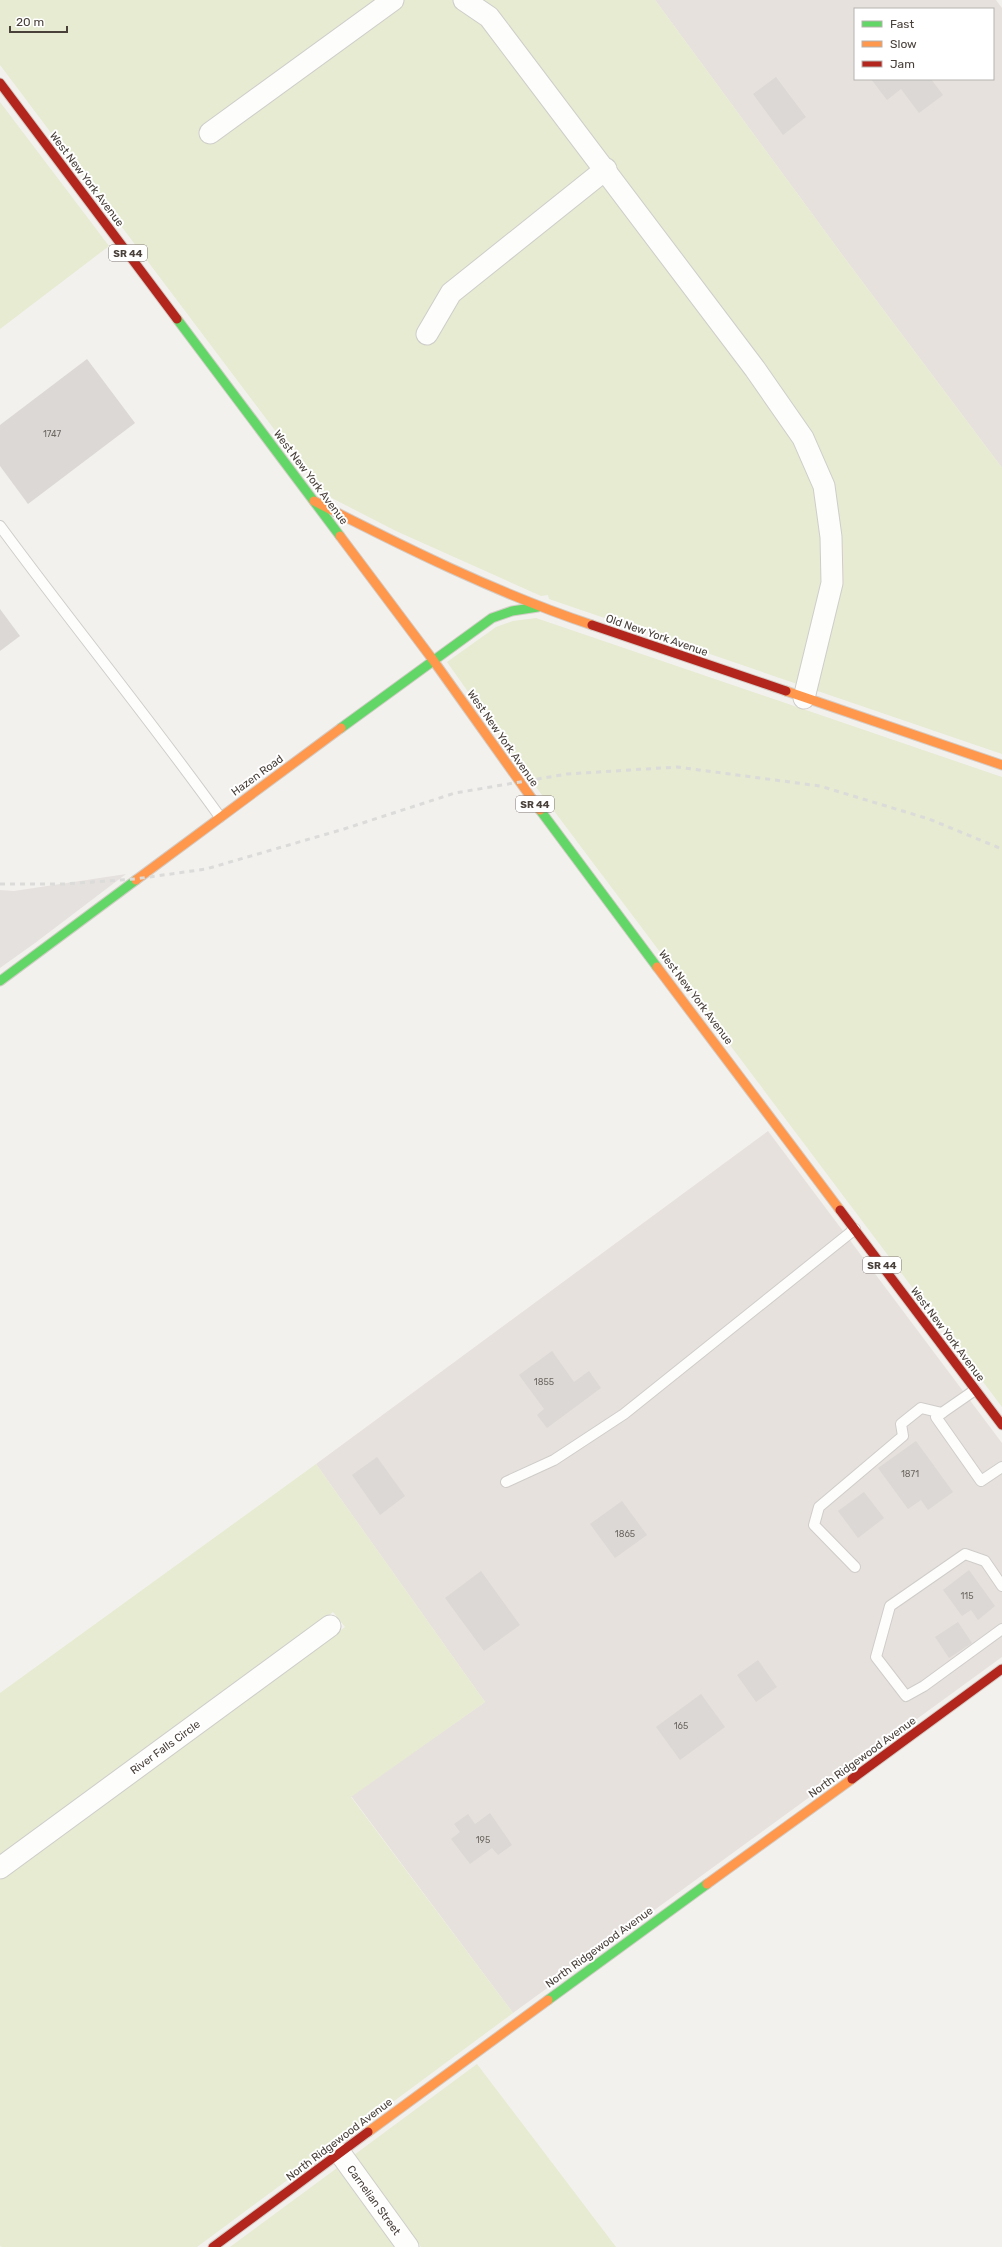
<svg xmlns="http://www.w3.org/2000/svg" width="1002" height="2247" font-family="Rubik,sans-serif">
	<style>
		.residential { fill: #e7e1dd; fill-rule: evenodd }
		.industrial { fill: #e5e1de }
		.green { fill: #e6ebd1 }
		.building { fill: #dbd8d5 }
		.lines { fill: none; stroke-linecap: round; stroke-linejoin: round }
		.lane-casing { stroke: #cfcdca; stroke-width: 12 }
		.street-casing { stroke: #cfcdca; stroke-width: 23 }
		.fast-casing { stroke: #d3cdc7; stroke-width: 11 }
		.slow-casing { stroke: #d3cdc7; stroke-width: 11 }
		.jam-casing { stroke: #d3cdc7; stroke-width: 11 }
		.lane { stroke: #fdfdfc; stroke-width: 10 }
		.street { stroke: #fdfdfc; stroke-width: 21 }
		.fast { stroke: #63d668; stroke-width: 9 }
		.slow { stroke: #ff974d; stroke-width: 9 }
		.jam { stroke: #b3261e; stroke-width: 9 }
		.rail { stroke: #dbdbda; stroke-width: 3; stroke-dasharray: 5 5; stroke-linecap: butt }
		.labels { text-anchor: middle; stroke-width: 4; stroke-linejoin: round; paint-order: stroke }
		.number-label { font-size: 9px; fill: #6f6862 }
		.shield { fill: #fff; stroke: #807975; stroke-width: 1 }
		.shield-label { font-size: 10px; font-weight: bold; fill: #49403a }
		.street-label { font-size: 11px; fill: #49403a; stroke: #fff }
	</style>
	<rect width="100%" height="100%" fill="#f3f1ee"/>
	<g class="residential">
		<path d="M655,0H996L1002,8V468L849,264ZM855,9H993V79H855Z"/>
		<path d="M768,1131L1002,1443V1657L513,2013L351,1796L485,1702L316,1464Z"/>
	</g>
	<path class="industrial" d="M126,874L35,943L0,968V890L14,891Z"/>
	<g class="green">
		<path d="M0,0H655L849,264L1002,468V754L549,599L548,595L541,596L396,531L322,493L0,65Z"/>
		<path d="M0,102L109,246L0,329Z"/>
		<path d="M536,618L1002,777V1407L527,775L447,662L496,627L513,621Z"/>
		<path d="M316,1464L485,1702L351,1797L513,2013L197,2247H2L0,2246V1880L345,1627L333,1612L0,1856V1693Z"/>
		<path d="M477,2064L616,2247H421L354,2155Z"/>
		<path d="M337,2168L394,2247H230Z"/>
	</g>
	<g class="building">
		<path d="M776,77L806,117L783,135L753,94Z"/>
		<path d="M871,79H931L943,95L919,113L901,89L887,100Z"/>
		<path d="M87,359L135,423L28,504L0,466V425Z"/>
		<path d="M0,609L20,636L0,651Z"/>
		<path d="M552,1351L574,1382L589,1371L601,1388L547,1428L537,1415L544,1409L519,1375Z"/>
		<path d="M916,1441L953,1492L928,1510L921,1500L908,1509L878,1468Z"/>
		<path d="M377,1457L405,1496L380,1515L352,1475Z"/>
		<path d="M864,1492L884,1518L858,1538L838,1511Z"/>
		<path d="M622,1501L647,1535L615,1558L590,1524Z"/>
		<path d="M969,1570L995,1606L978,1620L971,1610L962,1616L943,1590Z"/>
		<path d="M481,1571L520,1625L484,1651L445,1598Z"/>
		<path d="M958,1622L972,1643L949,1658L935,1637Z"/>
		<path d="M758,1660L777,1687L756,1702L737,1675Z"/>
		<path d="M701,1694L725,1727L680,1760L656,1727Z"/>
		<path d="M490,1813L512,1845L498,1855L492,1848L470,1864L451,1839L460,1832L454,1824L468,1814L475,1824Z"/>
	</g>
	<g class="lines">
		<defs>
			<g id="lane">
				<path d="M0,526C72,624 149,718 220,817"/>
				<path d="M975,1390L936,1417L981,1481L1002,1467"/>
				<path d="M506,1482L554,1460L624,1414L855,1229"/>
				<path d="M855,1567L814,1525L819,1507L903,1436L901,1424L921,1408L942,1413"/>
				<path d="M1002,1586L985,1561L965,1554L890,1606L876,1657L906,1696L924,1686L1002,1629"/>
			</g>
			<g id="street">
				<path d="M464,0L489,17L755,369L803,438L824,486L831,537L832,583L804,698"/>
				<path d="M210,133L393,0"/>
				<path d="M427,334L451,293L606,169"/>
				<path d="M0,1868L330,1626"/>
				<path d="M340,2153L408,2247"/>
			</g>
			<g id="fast">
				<path d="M177,319L340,536"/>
				<path d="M341,728L492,618L512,611L538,607"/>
				<path d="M540,810L657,967"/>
				<path d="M0,981L136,880"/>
				<path d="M548,2000L707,1884"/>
			</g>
			<g id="slow">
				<path d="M314,501C404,547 496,593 592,625"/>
				<path d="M340,536L433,660L540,810"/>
				<path d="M786,691L1002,765"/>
				<path d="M136,880L341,728"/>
				<path d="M657,967L840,1210"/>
				<path d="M707,1884L852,1779"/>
				<path d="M368,2132L548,2000"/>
			</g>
			<g id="jam">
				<path d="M0,83L177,319"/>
				<path d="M592,625L786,691"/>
				<path d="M840,1210L1002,1425"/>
				<path d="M852,1779L1002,1669"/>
				<path d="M213,2247L368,2132"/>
			</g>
		</defs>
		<use href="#lane" class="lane-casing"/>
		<use href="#street" class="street-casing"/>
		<use href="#fast" class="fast-casing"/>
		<use href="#slow" class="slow-casing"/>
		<use href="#jam" class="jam-casing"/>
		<use href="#lane" class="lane"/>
		<use href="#street" class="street"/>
		<use href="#fast" class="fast"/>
		<use href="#slow" class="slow"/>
		<use href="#jam" class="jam"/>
		<path class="rail" d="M0,884H64L135,879L206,869L344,829L455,793L567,774L677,767L820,786L929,819L1002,849"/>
	</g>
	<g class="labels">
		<g class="number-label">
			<text x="52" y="437">1747</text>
			<text x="544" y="1385">1855</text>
			<text x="910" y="1477">1871</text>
			<text x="625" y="1537">1865</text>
			<text x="967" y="1599">115</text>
			<text x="681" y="1729">165</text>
			<text x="483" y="1843">195</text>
		</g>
		<g class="shield">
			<rect x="109" y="245" width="38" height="16" rx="3"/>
			<rect x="516" y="796" width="38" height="16" rx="3"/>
			<rect x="863" y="1257" width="38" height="16" rx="3"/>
		</g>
		<g class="shield-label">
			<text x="128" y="257">SR 44</text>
			<text x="535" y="808">SR 44</text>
			<text x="882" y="1269">SR 44</text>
		</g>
		<g class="street-label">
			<text transform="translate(87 179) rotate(53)" y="4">West New York Avenue</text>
			<text transform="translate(311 477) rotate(53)" y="4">West New York Avenue</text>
			<text transform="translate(657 635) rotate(19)" y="4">Old New York Avenue</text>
			<text transform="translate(503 738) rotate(55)" y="4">West New York Avenue</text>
			<text transform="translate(257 775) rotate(-36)" y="4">Hazen Road</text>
			<text transform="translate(696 997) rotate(53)" y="4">West New York Avenue</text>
			<text transform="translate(948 1334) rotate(53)" y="4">West New York Avenue</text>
			<text transform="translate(165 1747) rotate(-36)" y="4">River Falls Circle</text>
			<text transform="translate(862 1757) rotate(-36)" y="4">North Ridgewood Avenue</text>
			<text transform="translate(599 1947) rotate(-36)" y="4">North Ridgewood Avenue</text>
			<text transform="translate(339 2139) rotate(-37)" y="4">North Ridgewood Avenue</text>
			<text transform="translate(374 2200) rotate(54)" y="4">Carnelian Street</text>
		</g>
	</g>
	<rect x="854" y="8" width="140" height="72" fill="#ffffff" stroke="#b6b3b0"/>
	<rect x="862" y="21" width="20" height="6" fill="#63d668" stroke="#b6b3b0"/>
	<text x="890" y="28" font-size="12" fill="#49403a">Fast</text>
	<rect x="862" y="41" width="20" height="6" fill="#ff974d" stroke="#b6b3b0"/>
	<text x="890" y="48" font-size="12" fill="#49403a">Slow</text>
	<rect x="862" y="61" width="20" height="6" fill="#b3261e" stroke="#b6b3b0"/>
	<text x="890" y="68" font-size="12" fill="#49403a">Jam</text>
	<path d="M10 26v6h57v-6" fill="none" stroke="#49403a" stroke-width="2"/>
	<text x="16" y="26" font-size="12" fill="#49403a" stroke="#ffffff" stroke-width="3" paint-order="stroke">20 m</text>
</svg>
